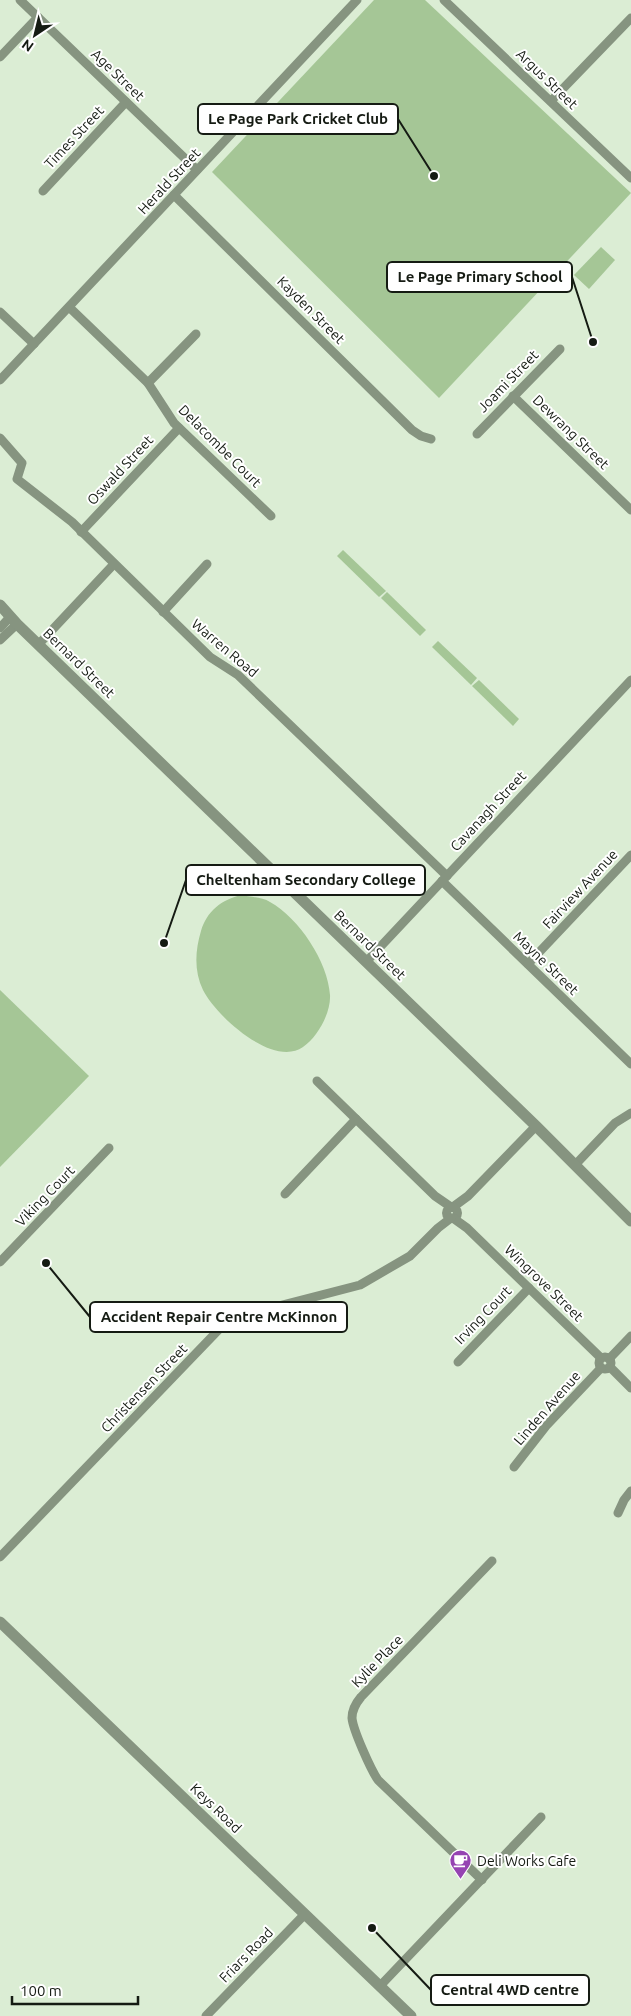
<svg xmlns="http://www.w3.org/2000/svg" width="631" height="2016" font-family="Ubuntu,sans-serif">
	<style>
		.green { fill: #a5c696 }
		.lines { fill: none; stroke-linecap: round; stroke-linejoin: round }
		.minor { stroke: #869480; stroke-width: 9 }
		.tertiary { stroke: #869480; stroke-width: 11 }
		.labels { text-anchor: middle; stroke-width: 4; stroke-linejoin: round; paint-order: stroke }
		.street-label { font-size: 14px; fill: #151b13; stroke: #fff }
		.poi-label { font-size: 14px; fill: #151b13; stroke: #fff; text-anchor: start }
		.leader { fill: none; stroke: #151b13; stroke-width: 2 }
		.callout-dot { fill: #151b13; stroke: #fff; stroke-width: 2 }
		.callout { fill: #fff; stroke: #151b13; stroke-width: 2 }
		.callout-label { font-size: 15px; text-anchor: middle; font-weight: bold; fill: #151b13 }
	</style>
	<rect width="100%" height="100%" fill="#dbedd4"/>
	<g class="green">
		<path d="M374,0H425L631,193L439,398L212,172Z"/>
		<path d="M601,247L615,260L589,289L574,275Z"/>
		<path d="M343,550L386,591L379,597L337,556Z"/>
		<path d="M387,592L426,630L420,636L381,598Z"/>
		<path d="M438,641L477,678L471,685L432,647Z"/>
		<path d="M479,680L519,719L513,726L472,686Z"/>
		<path d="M241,895C250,897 262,897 270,902C299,918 328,962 330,995C331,1012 318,1037 303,1047C273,1068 216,1016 203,990C194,971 195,951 201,931C207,911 221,900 241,895Z"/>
		<path d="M0,990L89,1076L0,1167Z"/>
	</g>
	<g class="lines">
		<g class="minor">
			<path d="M20,0L197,170"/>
			<path d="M444,0L631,178"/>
			<path d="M0,57L38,17"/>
			<path d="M551,101L631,18"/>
			<path d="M43,191L126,102"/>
			<path d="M174,195L412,430L421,436L431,439"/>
			<path d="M69,307L148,383L174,423L271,516"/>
			<path d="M0,312L34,344"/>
			<path d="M0,380L357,0"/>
			<path d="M148,383L196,334"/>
			<path d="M513,396L631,510"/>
			<path d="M477,434L560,349"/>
			<path d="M0,438L22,463L17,479L72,522L210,657L238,675L447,876"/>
			<path d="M81,532L179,428"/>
			<path d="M163,612L207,564"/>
			<path d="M0,628L10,617"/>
			<path d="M0,640L17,624"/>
			<path d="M38,645L114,564"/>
			<path d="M442,881L631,1064"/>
			<path d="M366,962L631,680"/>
			<path d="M528,964L631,855"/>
			<path d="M317,1081L435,1196L451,1207"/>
			<path d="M575,1165L615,1123L631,1113"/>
			<path d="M285,1194L356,1119"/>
			<path d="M453,1207L468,1196L536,1126"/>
			<circle cx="452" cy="1213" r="5.5"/>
			<path d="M453,1218L467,1228L601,1358"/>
			<path d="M0,1262L109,1148"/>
			<circle cx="605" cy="1363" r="6"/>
			<path d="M609,1359L631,1336"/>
			<path d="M458,1362L529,1288"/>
			<path d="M610,1367L631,1388"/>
			<path d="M514,1467L546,1426L601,1368"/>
			<path d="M618,1513L624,1500L631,1491"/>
			<path d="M0,1557L229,1319L360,1285L410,1256L438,1228L451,1218"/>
			<path d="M482,1880L378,1780C371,1770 353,1730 352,1718C352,1710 356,1703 361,1697L492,1561"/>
			<path d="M380,1986L541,1817"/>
			<path d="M206,2016L305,1914"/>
		</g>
		<g class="tertiary">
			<path d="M0,605L17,624L536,1126L631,1221"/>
			<path d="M0,1622L411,2016"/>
		</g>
	</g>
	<defs>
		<symbol id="cafe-pin" viewBox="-11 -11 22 30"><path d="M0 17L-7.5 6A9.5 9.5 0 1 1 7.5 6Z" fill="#9543b2" stroke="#fff"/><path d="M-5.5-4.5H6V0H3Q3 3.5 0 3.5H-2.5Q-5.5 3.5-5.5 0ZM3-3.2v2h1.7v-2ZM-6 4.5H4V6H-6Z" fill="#fff"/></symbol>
	</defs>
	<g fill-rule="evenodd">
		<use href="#cafe-pin" x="448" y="1848" width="25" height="34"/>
	</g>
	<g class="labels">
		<g class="street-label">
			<text transform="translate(118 75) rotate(44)" y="5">Age Street</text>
			<text transform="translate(547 79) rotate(44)" y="5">Argus Street</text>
			<text transform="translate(74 137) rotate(-47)" y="5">Times Street</text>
			<text transform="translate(169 181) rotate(-47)" y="5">Herald Street</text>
			<text transform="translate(311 310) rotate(45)" y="5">Kayden Street</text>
			<text transform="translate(508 381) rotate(-46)" y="5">Joami Street</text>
			<text transform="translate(571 432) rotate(44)" y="5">Dewrang Street</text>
			<text transform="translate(220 446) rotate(45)" y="5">Delacombe Court</text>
			<text transform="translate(120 470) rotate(-47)" y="5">Oswald Street</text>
			<text transform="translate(225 648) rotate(40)" y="5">Warren Road</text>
			<text transform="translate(79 663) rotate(44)" y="5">Bernard Street</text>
			<text transform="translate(488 811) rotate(-47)" y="5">Cavanagh Street</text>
			<text transform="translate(580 889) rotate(-47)" y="5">Fairview Avenue</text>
			<text transform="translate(370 945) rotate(44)" y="5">Bernard Street</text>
			<text transform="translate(546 963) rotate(44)" y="5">Mayne Street</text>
			<text transform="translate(45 1196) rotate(-46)" y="5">Viking Court</text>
			<text transform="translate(544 1283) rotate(44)" y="5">Wingrove Street</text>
			<text transform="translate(483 1315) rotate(-46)" y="5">Irving Court</text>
			<text transform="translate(144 1388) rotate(-46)" y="5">Christensen Street</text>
			<text transform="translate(547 1408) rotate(-49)" y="5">Linden Avenue</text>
			<text transform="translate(377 1661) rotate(-46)" y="5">Kylie Place</text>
			<text transform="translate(216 1808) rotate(44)" y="5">Keys Road</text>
			<text transform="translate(246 1955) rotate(-46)" y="5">Friars Road</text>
		</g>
		<g class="poi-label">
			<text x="477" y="1866">Deli Works Cafe</text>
		</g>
	</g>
	<path class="leader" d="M434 176L398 119M593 342L572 277M164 943L186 880M46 1263L90 1317M372 1928L431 1990"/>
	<g class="callout-dot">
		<circle cx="434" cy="176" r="5"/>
		<circle cx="593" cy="342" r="5"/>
		<circle cx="164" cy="943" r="5"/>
		<circle cx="46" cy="1263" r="5"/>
		<circle cx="372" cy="1928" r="5"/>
	</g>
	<g class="callout">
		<rect x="198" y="104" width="200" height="30" rx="5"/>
		<rect x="387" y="262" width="185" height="30" rx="5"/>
		<rect x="186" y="865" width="239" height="30" rx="5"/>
		<rect x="90" y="1302" width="257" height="30" rx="5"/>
		<rect x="431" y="1975" width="158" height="30" rx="5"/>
	</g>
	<g class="callout-label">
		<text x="298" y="124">Le Page Park Cricket Club</text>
		<text x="480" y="282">Le Page Primary School</text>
		<text x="306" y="885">Cheltenham Secondary College</text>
		<text x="219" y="1322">Accident Repair Centre McKinnon</text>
		<text x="510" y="1995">Central 4WD centre</text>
	</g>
	<g transform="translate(35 35) rotate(215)" stroke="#ffffff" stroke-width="4" paint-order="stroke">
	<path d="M0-4L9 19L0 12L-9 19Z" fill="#151b13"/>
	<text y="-8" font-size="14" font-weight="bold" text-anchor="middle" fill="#151b13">N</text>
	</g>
	<path d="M12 1996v8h126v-8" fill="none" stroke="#151b13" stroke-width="2.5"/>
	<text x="20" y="1996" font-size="15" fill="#151b13" stroke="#ffffff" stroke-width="4" paint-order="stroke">100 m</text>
</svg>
